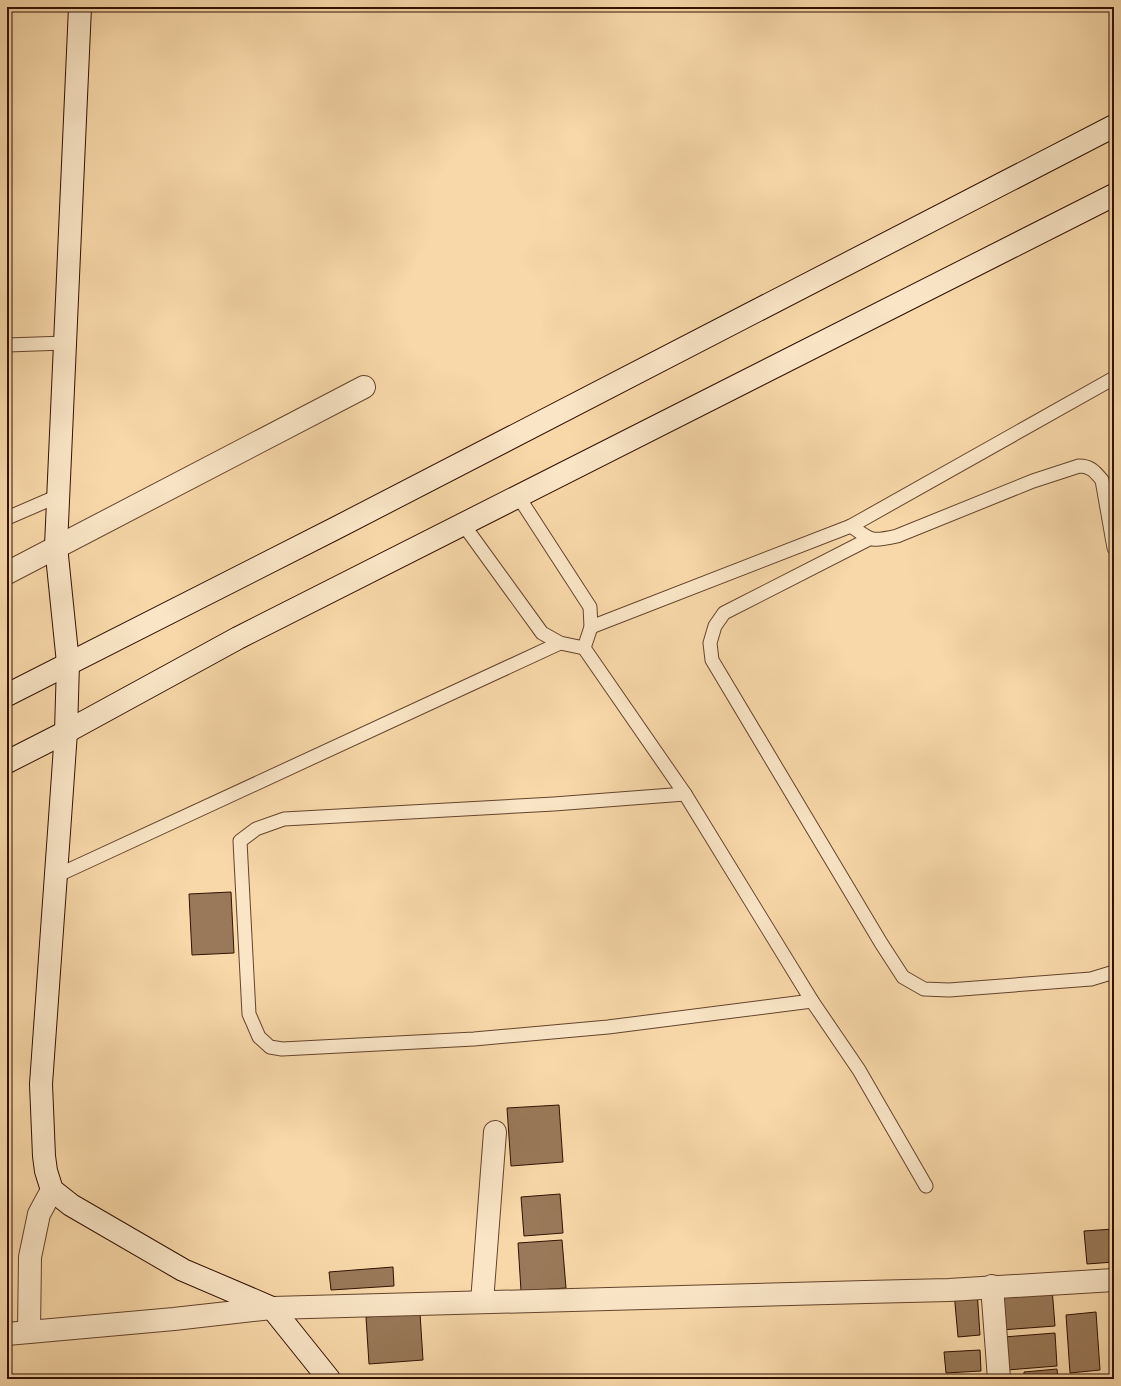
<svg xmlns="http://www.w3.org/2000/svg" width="1121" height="1386" font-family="'IM FELL French Canon',serif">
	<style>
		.building { fill: #997959; stroke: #321202 }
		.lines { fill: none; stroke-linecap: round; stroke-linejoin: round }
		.lane-casing { stroke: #64442c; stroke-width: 15 }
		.street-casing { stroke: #64442c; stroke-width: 24 }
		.secondary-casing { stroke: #321202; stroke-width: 24 }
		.lane { stroke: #fae6c7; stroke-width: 13 }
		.street { stroke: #fae6c7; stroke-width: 22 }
		.secondary { stroke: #fae6c7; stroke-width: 22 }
	</style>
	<rect width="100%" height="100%" fill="#f8d8a9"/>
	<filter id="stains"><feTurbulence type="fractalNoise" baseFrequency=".005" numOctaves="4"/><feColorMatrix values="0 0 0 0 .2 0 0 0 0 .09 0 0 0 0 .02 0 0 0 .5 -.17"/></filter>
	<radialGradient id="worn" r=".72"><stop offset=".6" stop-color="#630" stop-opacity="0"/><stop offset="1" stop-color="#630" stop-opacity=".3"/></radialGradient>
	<g class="building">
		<path d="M231,892L234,953L192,955L189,894Z"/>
		<path d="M559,1105L563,1162L511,1166L507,1108Z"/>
		<path d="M560,1194L563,1233L524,1236L521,1197Z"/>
		<path d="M1114,1229V1262L1087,1264L1084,1231Z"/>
		<path d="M562,1240L566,1288L521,1291L518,1243Z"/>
		<path d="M393,1267L394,1286L331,1290L329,1272Z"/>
		<path d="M1052,1288L1055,1326L1001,1330L998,1291Z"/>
		<path d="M977,1290L980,1335L958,1337L954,1292Z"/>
		<path d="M1096,1312L1100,1370L1070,1373L1066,1315Z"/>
		<path d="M420,1313L423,1360L369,1364L366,1317Z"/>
		<path d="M1055,1333L1057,1366L1007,1370L1004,1337Z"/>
		<path d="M980,1350L981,1371L946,1373L944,1352Z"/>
		<path d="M1057,1369L1058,1379H1024V1372Z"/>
	</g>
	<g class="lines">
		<defs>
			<g id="lane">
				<path d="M7,345L65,343"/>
				<path d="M7,518L58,496"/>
				<path d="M463,524L542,633L560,643L584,648L591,627L590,607L518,496"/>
				<path d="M851,526C872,541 871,542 897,536L1033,481L1079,466C1091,466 1095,472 1102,480L1114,548"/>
				<path d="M869,539L724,613L715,626L710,643L712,660L881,943L903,977L924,989L949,990L1091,979L1114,972"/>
				<path d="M591,627L851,526L1114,378"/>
				<path d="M584,648L685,794L812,1001L859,1070L926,1186"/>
				<path d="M685,794L554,804L284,819L256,829L240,841L249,1014L259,1037L270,1047L282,1049L474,1039L608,1027L812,1001"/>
				<path d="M56,876L560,643"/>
			</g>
			<g id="street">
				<path d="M7,573L364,387"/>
				<path d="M992,1286L999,1379"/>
				<path d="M482,1302L495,1132"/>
				<path d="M29,1332L30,1257L39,1214L52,1190"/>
				<path d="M7,1334L174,1319L272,1308L866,1292L949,1290L1114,1280"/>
			</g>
			<g id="secondary">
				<path d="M80,7L56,546L68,663L66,732L60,818L41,1084L44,1156L46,1171L52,1190L71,1205L183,1270L272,1308L329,1379"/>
				<path d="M7,695L338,527L1114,126"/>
				<path d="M7,762L66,732L238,638L1114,195"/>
			</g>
		</defs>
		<use href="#lane" class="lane-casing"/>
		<use href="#street" class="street-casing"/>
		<use href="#secondary" class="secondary-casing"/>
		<use href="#lane" class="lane"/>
		<use href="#street" class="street"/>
		<use href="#secondary" class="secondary"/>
	</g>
	<rect width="1121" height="1386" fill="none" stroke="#f8d8a9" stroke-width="24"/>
	<rect x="8" y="8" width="1105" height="1370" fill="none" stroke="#321202" stroke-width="2"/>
	<rect x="12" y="12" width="1097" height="1362" fill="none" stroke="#321202"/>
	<rect width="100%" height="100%" filter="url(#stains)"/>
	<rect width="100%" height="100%" fill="url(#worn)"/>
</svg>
